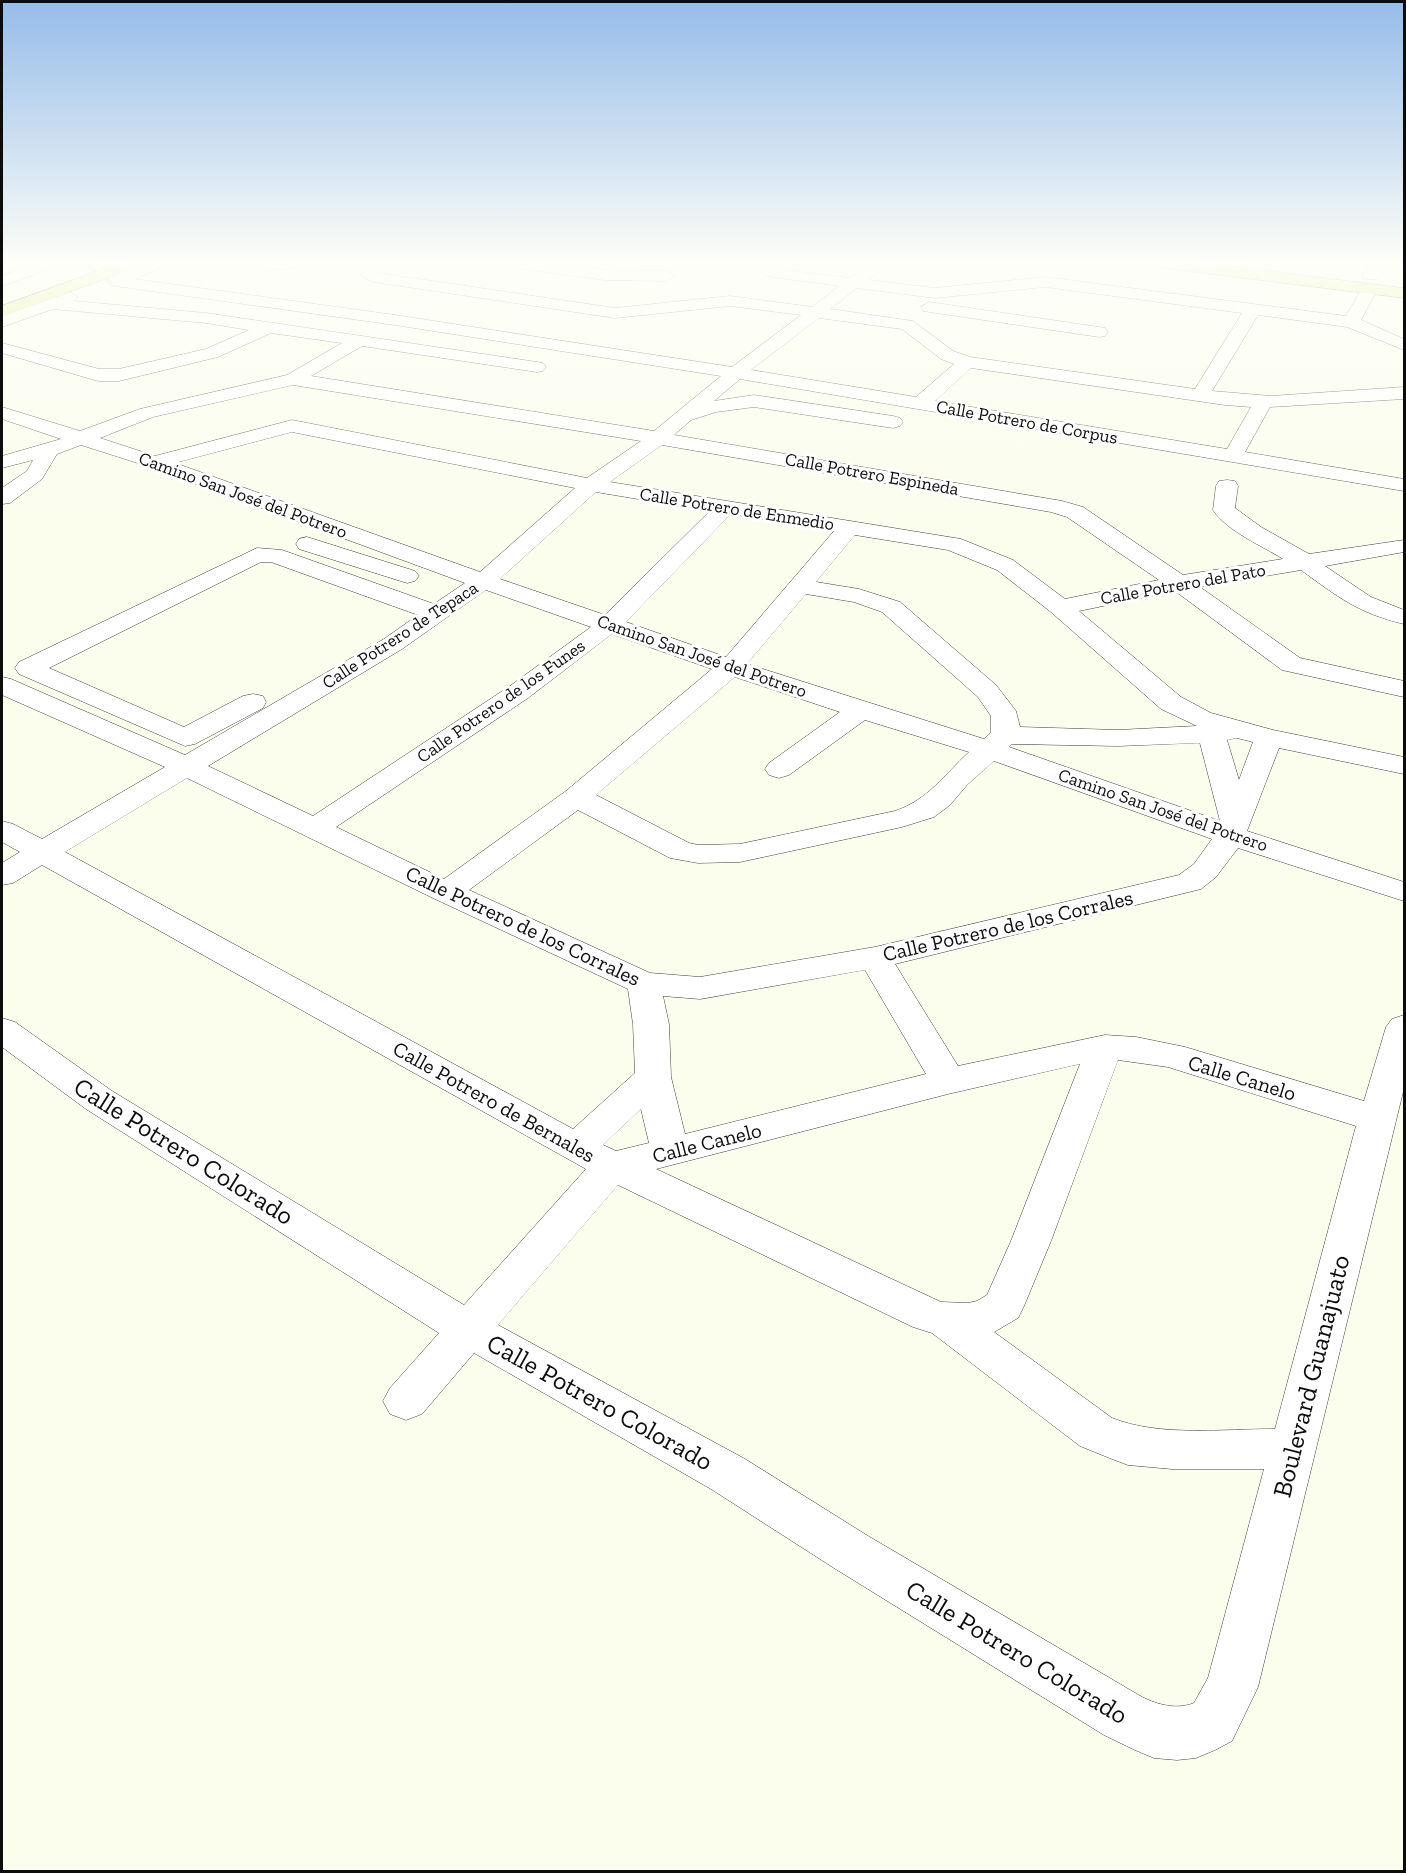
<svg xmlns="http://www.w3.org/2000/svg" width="1406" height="1873" font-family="'Zilla Slab',serif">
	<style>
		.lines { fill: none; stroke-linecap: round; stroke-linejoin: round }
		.minor-casing { stroke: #3f3f3f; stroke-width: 1 }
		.major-casing { stroke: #1d1d1d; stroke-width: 1 }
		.minor { fill: #fff; fill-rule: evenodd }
		.major { fill: #dee872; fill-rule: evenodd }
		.labels { text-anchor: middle; stroke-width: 6; stroke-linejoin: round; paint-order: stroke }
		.far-street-label { font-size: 18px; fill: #0c0c0c; stroke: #fff }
		.street-label { font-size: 21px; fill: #0c0c0c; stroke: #fff }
		.near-street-label { font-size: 26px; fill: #0c0c0c; stroke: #fff }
	</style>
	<rect width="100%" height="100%" fill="#fbfded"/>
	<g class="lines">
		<defs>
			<g id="minor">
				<path d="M40,262H63L60,265L2,286V276Z"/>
				<path d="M148,262H171L168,265L134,279L395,315L732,367L801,315L730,306L615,318L374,282L368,280L345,262H363L379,273L615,308L730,296L812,307L839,286L766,276L751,262H769L777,269L850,278L871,262H889L868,280L935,288L1045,277L1346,316L1364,285H1376L1378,288L1361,320L1404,339V350L1347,327L1258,315L1212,391L1271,396L1404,387V399L1270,407L1245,452L1404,479V491L740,379L714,401L754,395L893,416L900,418L903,422L900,426L893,428L754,407L716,412L691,420L674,435L1062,501L1083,507L1183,575L1283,559C1261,545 1228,532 1213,510L1216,486L1219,481L1227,480L1235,481L1238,486L1235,508L1261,527L1309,554L1404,540V552L1325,566L1371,597L1404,610V624C1358,613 1338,597 1301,570L1200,587L1300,658L1404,681V697L1282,670L1175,591L1079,611L1181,697L1211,713L1273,730L1404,757V774L1279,748L1247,831L1404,882V901L1238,848L1216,877L1201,889L895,964L958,1066L1105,1035L1136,1037L1185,1047L1364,1101L1386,1027L1392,1019L1404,1015V1088L1258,1687L1232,1741L1215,1750L1196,1758L1177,1760L1154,1758L1135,1750L1104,1735L834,1568L711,1489L474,1353L422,1414L406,1420L390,1414L383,1401L390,1388L439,1333L86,1109L2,1047V1018L15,1022L112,1091L464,1305L586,1169L42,865L13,883L2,885V863L20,852L2,842V821L13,824L42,839L165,767L2,695V677L11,679L185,755L384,639L418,615L271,562H261L49,668L184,727L243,696L253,694L263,696L266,702L263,708L195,744L185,746L19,674L15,668L19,662L257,548L282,550L434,604L465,583L147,466L81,445L57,454L42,479L10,503L2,504V488L27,471L33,460L2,468V456L61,439L2,419V407L80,431L140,409L287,375L342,343L271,333L218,357L119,381H98L2,353V343L99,369H119L206,349L249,330L206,323L53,309L2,327V316L70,292L78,297L74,301L206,313L537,362L543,363L546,367L543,371L537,372L362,346L311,376L654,431L721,376L395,325L115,286L107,281L110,277ZM1045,287L1242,313L1195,389L970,357L953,351L913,321L830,309L857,288L935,298ZM819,318L902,329L941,359L954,364L916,397L751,370ZM971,368L1225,405L1251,407L1227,449L935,401ZM293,385L641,441L587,478L292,420L155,456L100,438L153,417ZM292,432L575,488L480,572L175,463ZM662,445L1051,512L1067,517L1159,580L1065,599L1013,560L961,539L610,482ZM596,492L710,511L605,615L500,579ZM731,514L834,531L726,657L626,622ZM855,535L948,550L997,570L1051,612L1161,709L1197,726L1118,730L1020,727L1016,711L996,685L900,602L859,589L816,582ZM486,590L591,627L510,686L313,816L208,766L402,649ZM806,594L854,602L882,612L978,697L991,716V732L984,739L747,664ZM612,634L712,669L566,791L444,879L336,827L528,698ZM735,677L840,712L769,763L765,769L769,775L779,778L789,775L865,720L969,752C944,775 928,800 895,811L740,844L698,845L689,843L596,795ZM1237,738L1253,742L1239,780L1227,740ZM1200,743L1220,821L1009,747L1012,744L1118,746ZM994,761L1212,839L1194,864L1179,875L875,947L700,977L650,973L469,890L578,810L670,858L698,863L740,862L902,827L934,817L950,805L967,785ZM187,778L435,899L628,989L633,1024L635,1073L573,1129L65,852ZM865,970L926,1074L685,1134L671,1077L669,1024L663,996L700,999ZM1118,1060L1168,1067L1356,1126L1275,1429C1224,1429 1159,1437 1112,1418L994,1332L1018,1318L1024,1306L1051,1241ZM1080,1064L1011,1241L987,1295L977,1301L968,1303L941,1302L656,1169L948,1094ZM641,1109L649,1143L616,1151L603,1145ZM618,1185L913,1327L932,1333L1080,1446L1112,1459L1128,1465L1172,1469H1264L1208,1678L1194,1703C1177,1710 1158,1705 1142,1697L868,1536L745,1459L498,1325Z"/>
				<path d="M270,262H325L317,267L263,270L261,267L263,264Z"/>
				<path d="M501,262H545L605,270L667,271L675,276L667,281L605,280L509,267Z"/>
				<path d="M1374,262H1391L1376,279H1364L1362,276Z"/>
				<path d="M929,302L1099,327L1105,328L1108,332L1105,336L1099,337L923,311L921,307Z"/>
				<path d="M307,537L415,571L419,576L415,581L407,583L299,549L296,544L299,539Z"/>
			</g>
			<g id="major">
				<path d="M122,262H145L142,265L2,317V306Z"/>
				<path d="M1148,262H1195L1404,288V298L1156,267Z"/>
			</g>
		</defs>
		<use href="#minor" class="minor-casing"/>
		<use href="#major" class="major-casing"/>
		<use href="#minor" class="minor"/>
		<use href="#major" class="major"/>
	</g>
	<linearGradient id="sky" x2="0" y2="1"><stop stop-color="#95bcea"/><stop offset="0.5" stop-color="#fdfef7"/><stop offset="1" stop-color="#fdfef7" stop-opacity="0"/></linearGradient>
	<rect width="1406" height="524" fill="url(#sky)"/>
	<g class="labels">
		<g class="far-street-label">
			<text transform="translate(1027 422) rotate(10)" y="6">Calle Potrero de Corpus</text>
			<text transform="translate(872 474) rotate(10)" y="6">Calle Potrero Espineda</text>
			<text transform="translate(243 495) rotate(20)" y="6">Camino San José del Potrero</text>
			<text transform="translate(737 509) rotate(9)" y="6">Calle Potrero de Enmedio</text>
			<text transform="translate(1183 584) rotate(-10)" y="6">Calle Potrero del Pato</text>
			<text transform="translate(400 635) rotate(-33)" y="6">Calle Potrero de Tepaca</text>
			<text transform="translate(702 656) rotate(19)" y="6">Camino San José del Potrero</text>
			<text transform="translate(501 701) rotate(-35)" y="6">Calle Potrero de los Funes</text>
			<text transform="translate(1163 810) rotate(19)" y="6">Camino San José del Potrero</text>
		</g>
		<g class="street-label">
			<text transform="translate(523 926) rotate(25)" y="7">Calle Potrero de los Corrales</text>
			<text transform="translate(1008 926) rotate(-13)" y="7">Calle Potrero de los Corrales</text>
			<text transform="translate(1242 1078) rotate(17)" y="7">Calle Canelo</text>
			<text transform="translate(494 1102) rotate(29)" y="7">Calle Potrero de Bernales</text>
			<text transform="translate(707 1143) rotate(-14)" y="7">Calle Canelo</text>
		</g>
		<g class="near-street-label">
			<text transform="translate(184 1151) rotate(32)" y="9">Calle Potrero Colorado</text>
			<text transform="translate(1311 1376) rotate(-76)" y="9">Boulevard Guanajuato</text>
			<text transform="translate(600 1402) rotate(29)" y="9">Calle Potrero Colorado</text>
			<text transform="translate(1017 1652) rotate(31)" y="9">Calle Potrero Colorado</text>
		</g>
	</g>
	<rect width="1406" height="1873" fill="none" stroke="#0c0c0c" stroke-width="6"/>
</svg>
